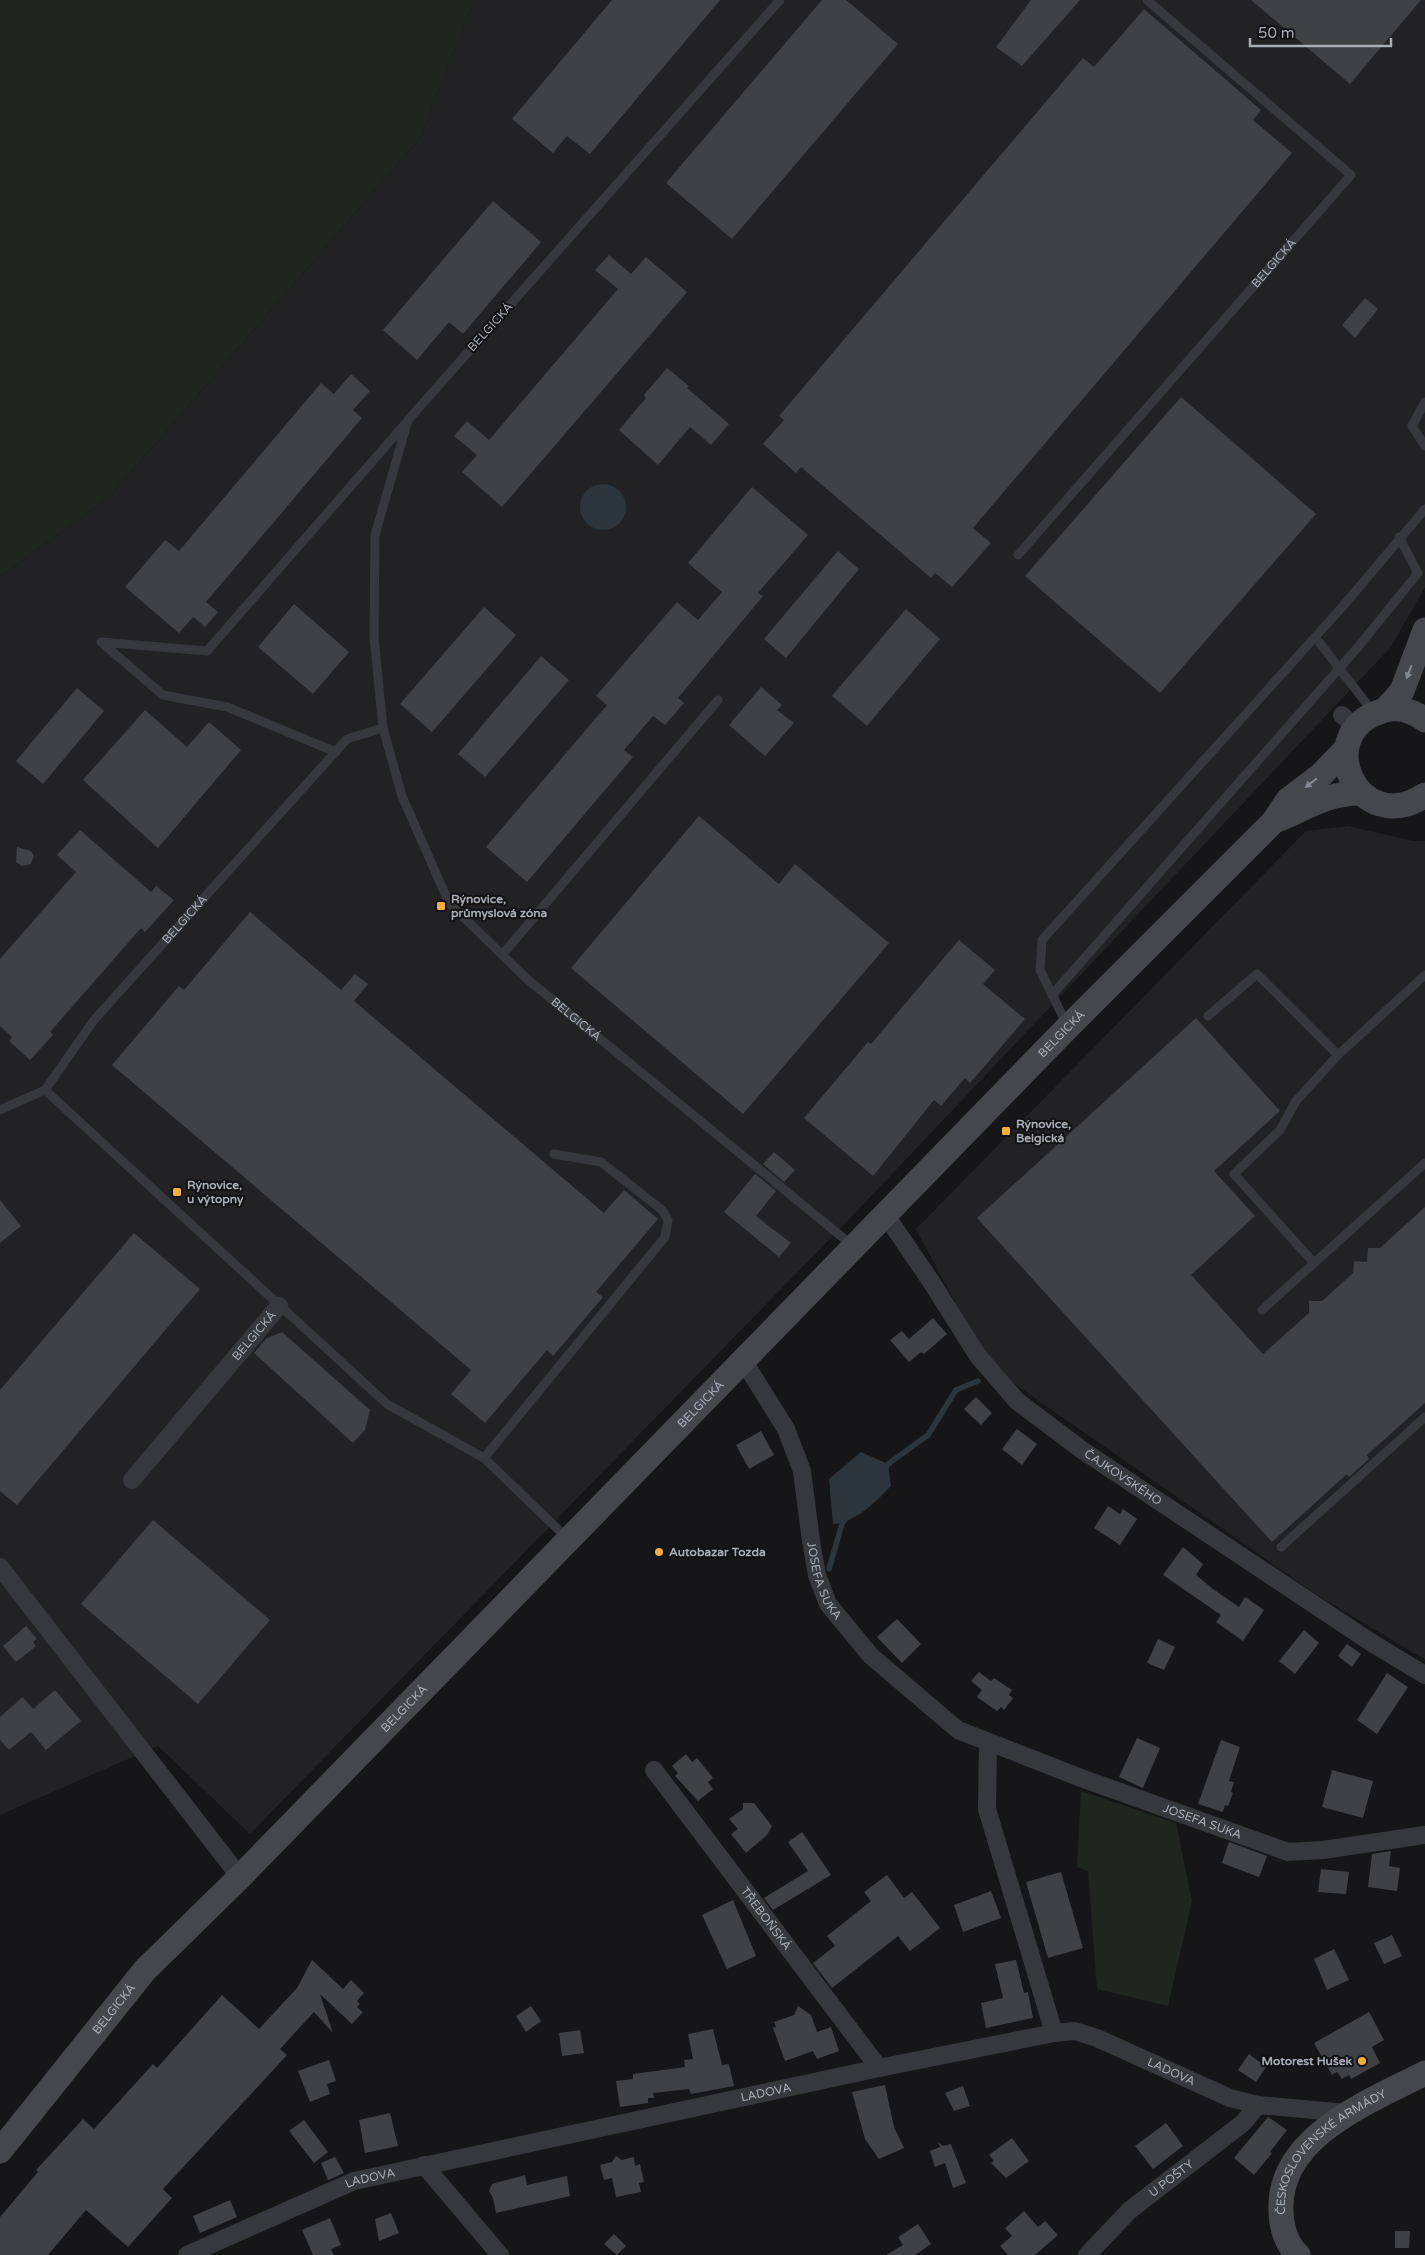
<svg xmlns="http://www.w3.org/2000/svg" width="1425" height="2255" font-family="'Varela Round',sans-serif">
	<style>
		.built { fill: #222225 }
		.green { fill: #1e261f }
		.water { fill: #2c353c }
		.lines { fill: none; stroke-linecap: round; stroke-linejoin: round }
		.stream { stroke: #2c353c; stroke-width: 5.5 }
		.building { fill: #404145 }
		.lane { stroke: #37383d; stroke-width: 9 }
		.street { stroke: #37383d; stroke-width: 18 }
		.secondary { stroke: #45474d; stroke-width: 25 }
		.oneway { fill: #858993 }
		.poi-dot { fill: #f2b134; stroke: #111113; stroke-width: 2 }
		.labels { text-anchor: middle; stroke-width: 4; stroke-linejoin: round; paint-order: stroke }
		.street-label { font-size: 12px; fill: #a8adb8; stroke: #111113 }
		.poi-label { font-size: 12px; font-weight: bold; fill: #a8adb8; stroke: #111113; text-anchor: start }
	</style>
	<rect width="100%" height="100%" fill="#161618"/>
	<g class="built">
		<path d="M474,0H1425V587L1391,647L857,1211L250,1834L158,1746L0,1815V577L111,495L420,138Z"/>
		<path d="M1348,826L1413,841H1425V1660L1319,1596L1013,1383L981,1350L916,1229L1306,831Z"/>
	</g>
	<g class="green">
		<path d="M0,0H474L420,138L111,495L0,577Z"/>
		<path d="M1081,1791L1176,1823L1192,1901L1168,2006L1097,1989L1088,1871L1077,1867Z"/>
	</g>
	<g class="water">
		<circle cx="603" cy="507" r="23"/>
		<path d="M861,1452L888,1464L891,1486C875,1502 857,1522 833,1524L829,1479Z"/>
	</g>
	<g class="lines">
		<g class="stream">
			<path d="M883,1469L888,1464L928,1435L956,1390L978,1381"/>
			<path d="M829,1569L842,1524L846,1518"/>
		</g>
	</g>
	<g class="building">
		<path d="M612,0H720L590,154L567,136L553,153L512,119Z"/>
		<path d="M822,0H846L898,44L732,239L666,183Z"/>
		<path d="M1031,0H1080L1022,66L996,47Z"/>
		<path d="M1251,0H1421L1350,84Z"/>
		<path d="M1144,9L1261,110L1253,120L1292,153L973,528L991,543L952,587L935,573L931,578L801,467L796,473L763,444L784,420L779,416L1083,58L1094,67Z"/>
		<path d="M493,201L541,242L463,334L449,322L417,360L383,330Z"/>
		<path d="M609,255L631,274L646,257L687,292L502,507L462,472L477,455L454,436L467,421L489,440L618,289L595,270Z"/>
		<path d="M1365,298L1378,309L1355,338L1342,325Z"/>
		<path d="M667,368L689,386L687,388L729,424L711,445L690,427L658,465L619,430L646,398L644,395Z"/>
		<path d="M351,374L370,391L353,410L362,418L206,602L218,612L205,627L193,617L179,633L125,587L165,540L179,551L321,383L334,394Z"/>
		<path d="M1181,397L1316,514L1160,693L1025,576Z"/>
		<path d="M752,487L808,535L758,593L763,596L678,698L684,703L665,725L653,716L624,750L633,757L527,882L486,847L607,705L596,696L677,602L698,620L722,592L688,563Z"/>
		<path d="M838,551L859,569L786,658L764,639Z"/>
		<path d="M294,604L349,652L313,694L258,647Z"/>
		<path d="M484,607L516,635L432,732L400,704Z"/>
		<path d="M906,609L940,639L867,726L832,696Z"/>
		<path d="M541,656L569,680L485,777L458,754Z"/>
		<path d="M761,687L782,705L777,710L794,723L765,756L729,725Z"/>
		<path d="M77,688L104,711L43,784L16,761Z"/>
		<path d="M145,710L187,747L209,722L241,750L158,848L83,780Z"/>
		<path d="M699,816L779,884L795,864L889,943L743,1114L571,968Z"/>
		<path d="M80,830L151,892L156,886L174,900L145,932L141,928L50,1032L53,1035L30,1060L9,1041L12,1037L0,1026V959L76,872L57,855Z"/>
		<path d="M17,847L31,851L34,856L31,864L22,866L16,862Z"/>
		<path d="M250,912L341,990L355,974L368,984L354,1001L604,1213L624,1190L658,1219L596,1292L603,1297L553,1356L547,1350L485,1423L451,1394L471,1370L112,1065L179,986L184,990Z"/>
		<path d="M959,940L995,970L983,984L1025,1019L970,1083L965,1078L941,1106L934,1100L873,1176L804,1118L868,1042L871,1044Z"/>
		<path d="M1196,1018L1280,1111L1214,1171L1255,1216L1191,1275L1263,1354L1309,1313V1301H1322L1353,1273L1354,1261L1367,1262L1368,1248H1380L1425,1207V1403L1367,1455L1369,1459L1349,1477L1347,1474L1272,1542L977,1218Z"/>
		<path d="M774,1152L795,1170L784,1182L763,1164Z"/>
		<path d="M755,1174L776,1191L756,1216L791,1243L779,1257L724,1212Z"/>
		<path d="M0,1200L21,1226L0,1243Z"/>
		<path d="M134,1233L200,1289L17,1505L0,1491V1390Z"/>
		<path d="M933,1318L947,1334L924,1354L921,1352L909,1362L890,1340L902,1331L909,1339Z"/>
		<path d="M282,1332L370,1410L365,1430L353,1443L254,1353L266,1339Z"/>
		<path d="M976,1397L992,1413L981,1425L964,1409Z"/>
		<path d="M1017,1429L1037,1444L1022,1465L1002,1449Z"/>
		<path d="M761,1431L774,1455L749,1469L736,1445Z"/>
		<path d="M1108,1506L1120,1514L1123,1509L1137,1519L1120,1545L1094,1528Z"/>
		<path d="M153,1520L270,1620L198,1704L81,1604Z"/>
		<path d="M1183,1547L1203,1564L1196,1575L1213,1589L1239,1607L1245,1597L1264,1610L1243,1641L1216,1622L1221,1615L1163,1575Z"/>
		<path d="M897,1619L921,1644L902,1663L877,1637Z"/>
		<path d="M26,1626L37,1639L33,1642L36,1646L16,1662L3,1646Z"/>
		<path d="M1304,1630L1319,1643L1295,1674L1279,1661Z"/>
		<path d="M1158,1639L1175,1647L1164,1670L1147,1663Z"/>
		<path d="M1347,1644L1361,1654L1352,1667L1338,1656Z"/>
		<path d="M979,1672L991,1681L994,1678L1012,1690L1009,1695L1013,1698L1004,1710L1001,1707L997,1711L977,1697L982,1690L971,1681Z"/>
		<path d="M1387,1673L1408,1687L1377,1734L1357,1720Z"/>
		<path d="M55,1690L81,1721L46,1750L31,1732L9,1750L0,1740V1717L23,1697L33,1709Z"/>
		<path d="M1137,1738L1160,1748L1143,1788L1119,1777Z"/>
		<path d="M1221,1740L1240,1747L1229,1781L1234,1782L1231,1792L1233,1793L1228,1806L1225,1805L1223,1812L1198,1804Z"/>
		<path d="M686,1754L692,1762L697,1758L713,1778L708,1782L713,1789L698,1801L675,1776L678,1773L672,1766Z"/>
		<path d="M1332,1770L1373,1781L1363,1818L1322,1807Z"/>
		<path d="M743,1803H754L772,1826L767,1835L746,1853L731,1834L738,1829L729,1819L743,1809Z"/>
		<path d="M802,1832L831,1875L773,1910L764,1898L808,1871L788,1842Z"/>
		<path d="M1229,1842L1267,1856L1259,1877L1222,1863Z"/>
		<path d="M1391,1851L1389,1866L1400,1868L1397,1891L1368,1887L1372,1854Z"/>
		<path d="M1321,1869L1349,1872L1346,1894L1318,1892Z"/>
		<path d="M1061,1872L1083,1948L1048,1958L1026,1882Z"/>
		<path d="M887,1875L904,1898L912,1892L940,1928L910,1951L898,1936L832,1988L813,1963L835,1946L827,1936L871,1901L864,1892Z"/>
		<path d="M991,1891L1001,1918L963,1932L954,1905Z"/>
		<path d="M733,1900L756,1956L727,1969L702,1915Z"/>
		<path d="M1392,1935L1402,1956L1384,1964L1374,1943Z"/>
		<path d="M1334,1949L1349,1980L1327,1990L1314,1959Z"/>
		<path d="M312,1960L343,1989L351,1980L364,1993L357,2001L360,2004L357,2007L363,2012L352,2024L320,1994L333,2033L314,2012L280,2049L287,2055L163,2189L172,2198L128,2247L86,2210L48,2255H0V2217L38,2172L36,2170L83,2119L94,2129L153,2064L157,2068L222,1995L259,2029L297,1988Z"/>
		<path d="M1016,1960L1024,1993L1028,1992L1033,2018L986,2028L981,2003L1003,1998L995,1964Z"/>
		<path d="M531,2006L541,2021L526,2032L516,2016Z"/>
		<path d="M798,2006L811,2015L817,2032L831,2027L839,2051L817,2059L813,2051L785,2061L773,2028L776,2027L774,2022L794,2015Z"/>
		<path d="M1369,2012L1384,2040L1372,2047L1380,2063L1351,2079L1349,2075L1342,2079L1337,2072L1332,2075L1314,2043Z"/>
		<path d="M713,2029L722,2065L729,2064L734,2086L691,2094L689,2089L653,2093L654,2098H648V2103L620,2107L616,2081L633,2079V2074L685,2067L684,2060L693,2059L688,2034Z"/>
		<path d="M580,2030L584,2053L562,2056L559,2033Z"/>
		<path d="M1249,2054L1266,2067L1256,2082L1238,2070Z"/>
		<path d="M329,2060L336,2081L327,2084L330,2094L310,2102L298,2071Z"/>
		<path d="M885,2085L894,2127L904,2148L879,2159L865,2139L852,2092Z"/>
		<path d="M963,2086L970,2106L954,2111L945,2093Z"/>
		<path d="M390,2113L398,2146L365,2153L359,2120Z"/>
		<path d="M1268,2117L1287,2130L1270,2152L1272,2153L1254,2175L1234,2158Z"/>
		<path d="M304,2120L328,2152L314,2163L289,2131Z"/>
		<path d="M1166,2123L1183,2146L1153,2169L1135,2146Z"/>
		<path d="M1012,2138L1029,2161L1006,2178L991,2163L994,2161L989,2155Z"/>
		<path d="M938,2142L943,2146L951,2144L966,2183L953,2188L945,2163L935,2167L930,2151L940,2147Z"/>
		<path d="M616,2156L622,2160L634,2157L635,2166L640,2164L644,2182L639,2183L641,2192L616,2197L612,2178L604,2180L600,2165L612,2162Z"/>
		<path d="M335,2157L344,2173L328,2180L321,2163Z"/>
		<path d="M525,2175L527,2185L567,2176L570,2196L496,2213L493,2198L489,2191L492,2184Z"/>
		<path d="M230,2200L237,2217L200,2233L193,2216Z"/>
		<path d="M1024,2211L1038,2227L1045,2221L1058,2235L1035,2255H1008L1000,2246L1012,2236L1005,2228Z"/>
		<path d="M391,2213L399,2233L379,2241L375,2219Z"/>
		<path d="M330,2218L341,2245L331,2249L334,2255H313L302,2230Z"/>
		<path d="M918,2224L931,2244L915,2255H886L903,2245L898,2237Z"/>
		<path d="M1395,2231H1410L1409,2248H1395Z"/>
		<path d="M614,2234L626,2246L617,2255L604,2244Z"/>
	</g>
	<g class="lines">
		<g class="lane">
			<path id="s1" d="M780,0L408,420L375,535L374,637L383,728L402,796L449,903L527,979L853,1246"/>
			<path d="M1425,402L1412,426L1425,446"/>
			<path id="s2" d="M1018,555L1351,175L1147,0"/>
			<path d="M1315,637L1374,713"/>
			<path d="M336,752L227,707L163,695L101,642L207,651L405,424"/>
			<path d="M502,955L718,700"/>
			<path d="M1052,995L1358,647L1418,573L1399,537"/>
			<path d="M1208,1016L1257,974L1338,1055"/>
			<path d="M1067,1025L1040,970L1042,940L1344,605L1425,509"/>
			<path d="M45,1090L387,1404L484,1458L568,1539"/>
			<path id="s3" d="M0,1110L45,1090L94,1020L347,739L383,728"/>
			<path d="M1314,1263L1234,1174L1280,1130L1296,1101L1338,1055L1425,975"/>
			<path d="M1262,1310L1425,1163"/>
			<path d="M484,1458L665,1237L668,1220L662,1210L601,1162L554,1154"/>
			<path d="M1281,1547L1425,1417"/>
		</g>
		<g class="street">
			<path d="M1342,715L1356,728"/>
			<path id="s4" d="M885,1214L932,1283L978,1356L1017,1401L1082,1450L1372,1643L1425,1675"/>
			<path id="s5" d="M743,1360L786,1429L802,1471L811,1541L817,1575L828,1604L871,1656L958,1730L1081,1778L1288,1852L1323,1850L1425,1835"/>
			<path id="s6" d="M132,1480L279,1306"/>
			<path d="M0,1567L240,1877"/>
			<path d="M988,1742L987,1809L1054,2033"/>
			<path id="s7" d="M654,1770L879,2068"/>
			<path d="M424,2165L500,2255"/>
			<path id="s8" d="M187,2255L354,2181L879,2068L1054,2033L1075,2031L1097,2038L1230,2098L1258,2105L1347,2113"/>
			<path id="s9" d="M1087,2255L1130,2210L1243,2123L1258,2105"/>
		</g>
		<g class="secondary">
			<path d="M1385,710L1402,691L1425,630"/>
			<path d="M1425,720C1413,711 1397,706 1382,711C1310,733 1358,840 1425,795"/>
			<path d="M1277,820C1307,808 1327,793 1360,793"/>
			<path id="s10" d="M0,2151L145,1970L240,1877L1068,1027L1273,822L1288,800L1321,775L1346,749"/>
			<path id="s11" d="M1298,2255C1286,2244 1281,2226 1281,2210C1278,2136 1371,2101 1425,2073"/>
		</g>
	</g>
	<defs><path id="oneway-solid" d="M-6-.8H1V-3.2L6.5 0L1 3.2V.8H-6Z" transform="scale(1.25)"/></defs>
	<g class="oneway">
		<use href="#oneway-solid" transform="translate(1409 672) rotate(111)"/>
		<use href="#oneway-solid" transform="translate(1311 783) rotate(142)"/>
	</g>
	<g class="poi-dot">
		<rect x="436" y="901" width="10" height="10" rx="2.5"/>
		<rect x="1001" y="1126" width="10" height="10" rx="2.5"/>
		<rect x="172" y="1187" width="10" height="10" rx="2.5"/>
		<circle cx="659" cy="1552" r="5"/>
		<circle cx="1362" cy="2061" r="5"/>
	</g>
	<g class="labels">
		<g class="street-label">
			<text dy="4" stroke="none"><textPath href="#s2" startOffset="388">BELGICKÁ</textPath></text>
			<text transform="translate(490 327) rotate(-48)" y="4">BELGICKÁ</text>
			<text dy="4" stroke="none"><textPath href="#s3" startOffset="270">BELGICKÁ</textPath></text>
			<text dy="4" stroke="none"><textPath href="#s1" startOffset="1234">BELGICKÁ</textPath></text>
			<text dy="4" stroke="none"><textPath href="#s10" startOffset="1542">BELGICKÁ</textPath></text>
			<text dy="4" stroke="none"><textPath href="#s6" startOffset="189">BELGICKÁ</textPath></text>
			<text dy="4" stroke="none"><textPath href="#s10" startOffset="1025">BELGICKÁ</textPath></text>
			<text dy="4" stroke="none"><textPath href="#s4" startOffset="360">ČAJKOVSKÉHO</textPath></text>
			<text dy="4" stroke="none"><textPath href="#s5" startOffset="239">JOSEFA SUKA</textPath></text>
			<text dy="4" stroke="none"><textPath href="#s10" startOffset="600">BELGICKÁ</textPath></text>
			<text dy="4" stroke="none"><textPath href="#s5" startOffset="705">JOSEFA SUKA</textPath></text>
			<text dy="4" stroke="none"><textPath href="#s7" startOffset="186">TŘEBOŇSKÁ</textPath></text>
			<text dy="4" stroke="none"><textPath href="#s10" startOffset="182">BELGICKÁ</textPath></text>
			<text dy="4" stroke="none"><textPath href="#s8" startOffset="1024">LADOVA</textPath></text>
			<text dy="4" stroke="none"><textPath href="#s8" startOffset="604">LADOVA</textPath></text>
			<text dy="4" stroke="none"><textPath href="#s11" startOffset="130">ČESKOSLOVENSKÉ ARMÁDY</textPath></text>
			<text dy="4" stroke="none"><textPath href="#s9" startOffset="114">U POŠTY</textPath></text>
			<text dy="4" stroke="none"><textPath href="#s8" startOffset="199">LADOVA</textPath></text>
		</g>
		<g class="poi-label">
			<text x="451" y="903">Rýnovice,<tspan x="451" dy="14">průmyslová zóna</tspan></text>
			<text x="1016" y="1128">Rýnovice,<tspan x="1016" dy="14">Belgická</tspan></text>
			<text x="187" y="1189">Rýnovice,<tspan x="187" dy="14">u výtopny</tspan></text>
			<text x="669" y="1556">Autobazar Tozda</text>
			<text x="1352" y="2065" text-anchor="end">Motorest Hušek</text>
		</g>
	</g>
	<path d="M1250 38v8h141v-8" fill="none" stroke="#a8adb8" stroke-width="2.5"/>
	<text x="1258" y="38" font-size="15" fill="#a8adb8" stroke="#111113" stroke-width="4" paint-order="stroke">50 m</text>
</svg>
